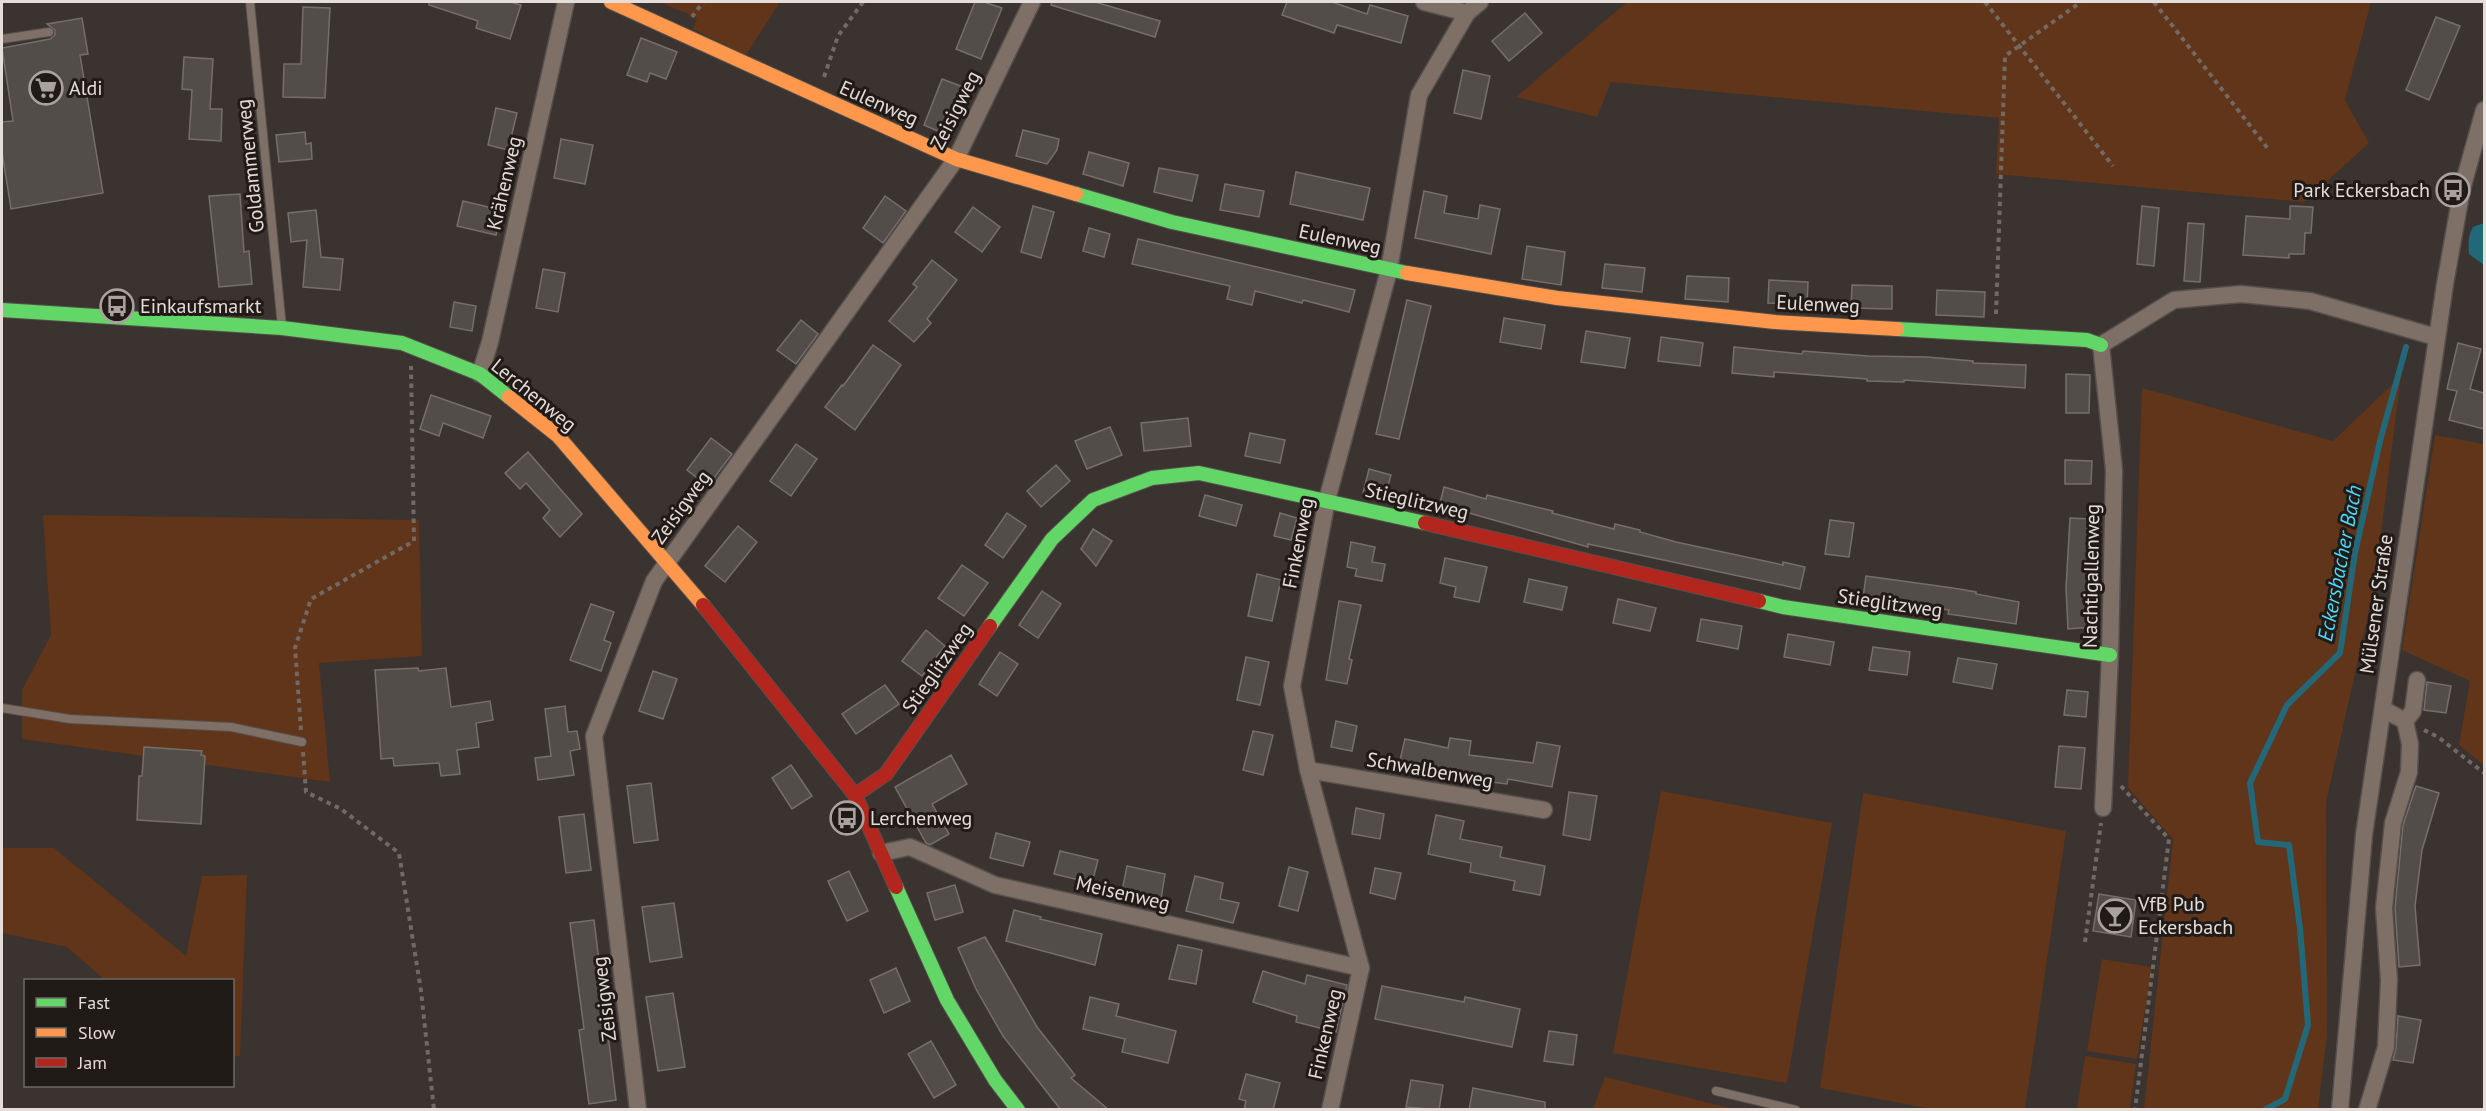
<svg xmlns="http://www.w3.org/2000/svg" width="2486" height="1111" font-family="'PT Sans',sans-serif">
	<style>
		.green { fill: #613519 }
		.water { fill: #236879 }
		.lines { fill: none; stroke-linecap: round; stroke-linejoin: round }
		.stream { stroke: #236879; stroke-width: 6 }
		.building { fill: #534d4a; stroke: #756f6c; stroke-width: 1.5 }
		.lane-casing { stroke: #554f4b; stroke-width: 10 }
		.street-casing { stroke: #554f4b; stroke-width: 19 }
		.fast-casing { stroke: #554f4b; stroke-width: 16 }
		.slow-casing { stroke: #554f4b; stroke-width: 16 }
		.jam-casing { stroke: #554f4b; stroke-width: 16 }
		.path { stroke: #736964; stroke-width: 4; stroke-dasharray: 4.5 4.5; stroke-linecap: butt }
		.lane { stroke: #7e6f67; stroke-width: 8 }
		.street { stroke: #7e6f67; stroke-width: 16 }
		.fast { stroke: #63d668; stroke-width: 14 }
		.slow { stroke: #ff974d; stroke-width: 14 }
		.jam { stroke: #b3261e; stroke-width: 14 }
		.labels { text-anchor: middle; stroke-width: 6; stroke-linejoin: round; paint-order: stroke }
		.poi-label { font-size: 20px; fill: #e5ddd9; stroke: #211b18; text-anchor: start }
		.street-label { font-size: 20px; fill: #e5ddd9; stroke: #211b18 }
		.water-label { font-size: 21px; font-style: italic; fill: #4cd9fc; stroke: #211b18 }
	</style>
	<rect width="100%" height="100%" fill="#3a332f"/>
	<g class="green">
		<path d="M660,2H780L746,55L693,29L697,18Z"/>
		<path d="M1627,2H2371L2345,100L2369,143L2304,202L1996,174L1999,118L1611,82L1597,117L1516,97Z"/>
		<path d="M2401,376L2374,588L2326,803L2327,1035L2318,1109H2144L2173,839L2128,788L2142,388L2333,441Z"/>
		<path d="M2435,435L2484,444V765L2459,745L2470,681L2402,650Z"/>
		<path d="M43,515L419,520L422,656L319,663L330,782L22,739V690L51,635Z"/>
		<path d="M1661,791L1832,823L1787,1083L1613,1053Z"/>
		<path d="M1863,793L2066,831L2025,1109H1932L1820,1088Z"/>
		<path d="M2,848H54L186,956L202,876L247,875L240,1056L233,1057L232,980H105L67,947L2,933Z"/>
		<path d="M2102,959L2152,967L2137,1059L2087,1051Z"/>
		<path d="M2085,1056L2136,1064L2130,1109H2077Z"/>
		<path d="M1605,1077L1734,1109H1593Z"/>
	</g>
	<path class="water" d="M2484,223V265L2469,254C2468,244 2468,236 2473,227Z"/>
	<g class="lines">
		<path class="stream" d="M2265,1110L2285,1099L2308,1025L2300,928L2289,845L2258,842L2250,783L2287,705L2340,653L2355,553L2380,441L2406,347"/>
	</g>
	<g class="building">
		<path d="M429,2H510L521,5L510,39L476,28L478,21L429,5Z"/>
		<path d="M975,2H984L1002,8L981,59L956,49Z"/>
		<path d="M1052,2H1095L1160,21L1155,37L1051,5Z"/>
		<path d="M1287,2H1332L1367,14L1370,5L1408,16L1401,43L1337,25L1334,33L1282,15Z"/>
		<path d="M303,7L330,8L325,98L283,97L284,64H301Z"/>
		<path d="M1525,13L1542,33L1509,61L1492,41Z"/>
		<path d="M2436,17L2460,26L2429,100L2406,90Z"/>
		<path d="M82,18L88,54L80,55L103,193L11,209L2,152V122L13,121L2,48L50,39L55,35V30L47,24Z"/>
		<path d="M641,38L677,52L666,79L650,73L647,82L627,75Z"/>
		<path d="M184,57L213,59L210,109H222L221,141L189,139L192,90L182,89Z"/>
		<path d="M1463,70L1490,76L1481,119L1454,113Z"/>
		<path d="M942,79L966,88L947,135L924,125Z"/>
		<path d="M496,108L517,113L508,150L488,145Z"/>
		<path d="M1023,130L1059,139L1057,150L1047,164L1016,156Z"/>
		<path d="M305,132L306,144L311,143L312,159L279,162L276,135Z"/>
		<path d="M561,139L593,145L585,184L554,178Z"/>
		<path d="M1089,152L1129,163L1123,186L1083,174Z"/>
		<path d="M1159,168L1198,175L1192,201L1154,192Z"/>
		<path d="M1296,172L1370,188L1363,220L1290,204Z"/>
		<path d="M1225,184L1264,191L1259,217L1220,210Z"/>
		<path d="M1424,191L1447,196L1444,213L1478,219L1480,205L1500,209L1491,254L1415,238Z"/>
		<path d="M240,194L244,252L249,251L252,284L219,287L209,196Z"/>
		<path d="M885,196L906,211L883,243L863,228Z"/>
		<path d="M463,201L501,210L496,235L457,226Z"/>
		<path d="M1033,206L1054,212L1041,258L1021,252Z"/>
		<path d="M2142,206L2159,208L2154,266L2137,264Z"/>
		<path d="M2290,206L2313,207L2311,233H2305L2304,254H2289V258L2243,255L2246,216L2290,219Z"/>
		<path d="M973,207L1000,227L982,252L955,232Z"/>
		<path d="M316,210L321,257L343,259L340,290L303,287L307,240L291,242L288,213Z"/>
		<path d="M2188,223L2204,224L2200,282L2184,281Z"/>
		<path d="M1089,228L1110,234L1104,257L1083,251Z"/>
		<path d="M1138,239L1355,290L1349,312L1303,300L1302,303L1255,291L1252,305L1227,299L1230,286L1132,264Z"/>
		<path d="M1527,246L1565,252L1561,285L1522,279Z"/>
		<path d="M932,260L957,280L927,319L931,323L914,342L889,321L917,287L913,284Z"/>
		<path d="M1605,264L1645,268L1642,292L1602,288Z"/>
		<path d="M543,269L565,273L558,312L536,308Z"/>
		<path d="M1687,276L1729,278L1728,302L1685,299Z"/>
		<path d="M1769,280L1808,282L1807,305L1768,303Z"/>
		<path d="M1852,285L1892,286V309L1851,308Z"/>
		<path d="M1937,290L1985,292L1984,317L1936,315Z"/>
		<path d="M1407,300L1431,306L1399,439L1376,434Z"/>
		<path d="M454,302L476,306L472,331L450,327Z"/>
		<path d="M1504,318L1545,325L1541,349L1500,342Z"/>
		<path d="M801,320L818,334L796,364L777,350Z"/>
		<path d="M1586,331L1630,338L1625,368L1581,362Z"/>
		<path d="M1661,337L1703,343L1700,366L1658,361Z"/>
		<path d="M2458,343L2481,349L2470,389L2484,393V429L2449,420L2457,391L2447,389Z"/>
		<path d="M873,345L901,365L855,430L825,407L842,385L843,386Z"/>
		<path d="M1734,347L1802,354L1803,351L1868,356L1927,357L1973,361V363L2026,365L2025,388L1904,380V382L1867,381V379L1774,372V377L1732,373Z"/>
		<path d="M2066,374L2090,375L2089,413H2066Z"/>
		<path d="M431,395L491,416L483,438L443,423L439,436L420,429Z"/>
		<path d="M1188,418L1191,446L1144,451L1141,423Z"/>
		<path d="M1110,427L1122,455L1087,469L1075,441Z"/>
		<path d="M1250,433L1285,440L1280,463L1245,456Z"/>
		<path d="M711,438L732,454L708,486L687,470Z"/>
		<path d="M796,444L817,459L791,496L770,481Z"/>
		<path d="M528,452L582,514L560,537L543,518L550,510L526,483L520,489L505,473Z"/>
		<path d="M2065,460L2092,461L2091,484H2065Z"/>
		<path d="M1056,465L1070,481L1041,507L1027,491Z"/>
		<path d="M1369,469L1391,475L1384,499L1363,493Z"/>
		<path d="M1444,487L1486,499L1487,495L1553,511L1552,513L1614,529L1615,524L1640,530V532L1676,542L1783,565V562L1805,567L1800,589L1588,544V547L1462,511L1460,517L1438,511Z"/>
		<path d="M1205,495L1242,505L1236,526L1199,516Z"/>
		<path d="M1007,513L1026,526L1003,558L985,545Z"/>
		<path d="M1280,513L1297,518L1291,540L1274,536Z"/>
		<path d="M2070,518L2091,519L2088,580H2091L2093,627L2068,629L2066,588Z"/>
		<path d="M1830,520L1854,523L1849,557L1825,554Z"/>
		<path d="M738,526L757,542L725,582L705,566Z"/>
		<path d="M1093,529L1112,541L1096,566L1081,549Z"/>
		<path d="M1351,542L1375,547L1372,562L1385,564L1382,581L1355,576L1357,569L1347,567Z"/>
		<path d="M1445,558L1487,567L1479,602L1454,597L1456,587L1440,583Z"/>
		<path d="M962,565L988,583L964,616L938,598Z"/>
		<path d="M1257,574L1281,580L1272,621L1248,616Z"/>
		<path d="M1866,576L1953,588L1976,592V594L2019,602L2016,624L1948,614L1949,610L1863,598Z"/>
		<path d="M1529,579L1567,587L1562,610L1524,602Z"/>
		<path d="M1042,591L1061,604L1038,638L1019,625Z"/>
		<path d="M1618,599L1656,608L1650,631L1613,623Z"/>
		<path d="M1339,601L1361,605L1349,659L1352,660L1347,684L1326,680Z"/>
		<path d="M591,604L614,612L604,640L611,643L601,671L570,660Z"/>
		<path d="M1701,619L1742,626L1738,649L1697,641Z"/>
		<path d="M926,630L945,646L922,676L902,661Z"/>
		<path d="M1788,634L1834,642L1830,665L1784,657Z"/>
		<path d="M1873,647L1910,652L1907,675L1869,670Z"/>
		<path d="M1000,652L1018,664L997,696L979,684Z"/>
		<path d="M1246,657L1269,662L1260,705L1237,700Z"/>
		<path d="M1958,658L1997,664L1992,689L1953,682Z"/>
		<path d="M418,668L419,671L446,668L451,707L490,701L493,720L476,723L479,747L457,750L460,774L441,776L439,763L394,766L393,758L381,759L375,670Z"/>
		<path d="M653,671L677,679L663,719L639,711Z"/>
		<path d="M2427,682L2451,686L2446,713L2424,710Z"/>
		<path d="M885,685L899,704L856,734L842,714Z"/>
		<path d="M2067,690L2088,692L2086,717L2064,715Z"/>
		<path d="M565,706L568,732L577,731L580,749L570,751L574,775L538,780L535,758L551,756L545,709Z"/>
		<path d="M1336,721L1357,726L1352,751L1331,747Z"/>
		<path d="M1253,731L1273,735L1263,775L1243,770Z"/>
		<path d="M1450,738L1471,741L1469,755L1533,763L1537,742L1560,746L1552,787L1508,779L1507,784L1483,781L1399,764L1405,739L1448,748Z"/>
		<path d="M2059,746L2085,748L2081,789L2055,787Z"/>
		<path d="M144,747L202,751L201,755L205,756L201,824L137,820L139,776H142Z"/>
		<path d="M951,755L967,784L932,804L949,834L930,845L926,843L895,787Z"/>
		<path d="M791,765L812,796L792,809L772,778Z"/>
		<path d="M651,783L658,840L634,843L627,786Z"/>
		<path d="M2416,786L2439,793L2422,850L2415,906L2420,965L2399,967L2395,908L2403,825Z"/>
		<path d="M1569,792L1597,796L1590,840L1563,835Z"/>
		<path d="M1356,808L1384,814L1380,839L1352,834Z"/>
		<path d="M584,814L591,870L566,873L559,817Z"/>
		<path d="M1436,815L1464,821L1460,839L1502,847L1500,857L1545,866L1540,895L1513,890L1515,881L1470,872L1471,863L1428,854Z"/>
		<path d="M996,833L1030,842L1023,866L990,858Z"/>
		<path d="M1060,851L1098,860L1092,883L1054,874Z"/>
		<path d="M1127,866L1165,874L1161,899L1122,891Z"/>
		<path d="M1289,867L1308,872L1298,911L1279,906Z"/>
		<path d="M1375,868L1401,873L1395,899L1370,893Z"/>
		<path d="M849,871L868,911L847,921L828,881Z"/>
		<path d="M1195,876L1223,883L1220,899L1239,903L1233,923L1186,911Z"/>
		<path d="M955,885L963,912L935,920L927,893Z"/>
		<path d="M2099,894L2136,900L2131,937L2093,931Z"/>
		<path d="M674,903L682,957L650,962L642,907Z"/>
		<path d="M1014,910L1041,917L1040,919L1102,934L1095,965L1006,941Z"/>
		<path d="M594,920L616,1100L589,1104L579,1030L584,1029L570,923Z"/>
		<path d="M985,937L1037,1027L1075,1075L1071,1078L1109,1110H1061L1003,1036L976,989L958,948Z"/>
		<path d="M1178,945L1202,950L1196,984L1169,979Z"/>
		<path d="M896,968L910,1001L884,1013L870,980Z"/>
		<path d="M1263,971L1305,984L1307,975L1347,985L1336,1032L1296,1022L1297,1016L1253,1002Z"/>
		<path d="M1382,986L1464,1002L1465,997L1520,1009L1512,1047L1375,1019Z"/>
		<path d="M673,993L685,1067L658,1071L646,997Z"/>
		<path d="M1090,997L1119,1004L1116,1016L1176,1031L1168,1063L1122,1052L1125,1039L1083,1029Z"/>
		<path d="M2398,1016L2421,1020L2413,1063L2393,1060L2396,1048Z"/>
		<path d="M1549,1031L1577,1035L1573,1065L1544,1061Z"/>
		<path d="M931,1041L956,1085L934,1098L908,1054Z"/>
		<path d="M1246,1074L1280,1083L1273,1110H1244L1246,1101L1239,1099Z"/>
		<path d="M1411,1080L1443,1085L1439,1110L1406,1107Z"/>
		<path d="M1473,1088L1545,1102V1110H1469Z"/>
	</g>
	<g class="lines">
		<defs>
			<g id="lane">
				<path d="M250,2L282,327"/>
				<path d="M2,39L49,32"/>
				<path d="M2,708L70,719L231,727L302,742"/>
				<path d="M1716,1091L1796,1110"/>
			</g>
			<g id="street">
				<path d="M1424,2L1467,13"/>
				<path d="M480,374L490,342L566,2"/>
				<path d="M2405,721L2413,711L2417,680"/>
				<path d="M1308,770L1544,810"/>
				<path d="M2103,808L2110,655L2114,470L2101,345L2174,300L2241,294L2310,301L2436,337"/>
				<path d="M881,853L910,847L995,885L1361,968"/>
				<path d="M638,1110L594,736L654,581L956,159L1032,2"/>
				<path d="M1330,1110L1361,968L1308,770L1292,686L1327,500L1389,270L1419,95L1467,13L1480,2"/>
				<path d="M2340,1110L2364,835L2445,284L2462,189L2484,110"/>
				<path d="M2367,1110L2386,1047L2389,980L2384,908L2393,823L2409,772L2410,744L2405,721L2383,709"/>
			</g>
			<g id="fast">
				<path d="M1076,194L1172,222L1407,273"/>
				<path d="M2,310L282,328L402,343L480,374L509,397"/>
				<path d="M1897,329L2087,340L2101,345"/>
				<path d="M1759,601L1783,607L2110,655"/>
				<path d="M990,626L1052,539L1093,500L1152,478L1199,473L1425,523"/>
				<path d="M896,887L947,1000L995,1080L1018,1110"/>
			</g>
			<g id="slow">
				<path d="M611,2L956,159L1076,194"/>
				<path d="M1407,273L1557,298L1775,322L1897,329"/>
				<path d="M509,397L558,436L703,605"/>
			</g>
			<g id="jam">
				<path d="M1425,523L1759,601"/>
				<path d="M703,605L855,795L896,887"/>
				<path d="M855,795L886,774L990,626"/>
			</g>
		</defs>
		<use href="#lane" class="lane-casing"/>
		<use href="#street" class="street-casing"/>
		<use href="#fast" class="fast-casing"/>
		<use href="#slow" class="slow-casing"/>
		<use href="#jam" class="jam-casing"/>
		<g class="path">
			<path d="M1985,2L2113,166"/>
			<path d="M2154,2L2269,150"/>
			<path d="M692,17L703,2"/>
			<path d="M824,77L838,36L863,2"/>
			<path d="M1996,314L2005,56L2081,2"/>
			<path d="M301,730L295,648L311,599L414,541L411,366"/>
			<path d="M2424,730L2438,737L2484,773"/>
			<path d="M303,752L306,792L341,809L399,853L421,991L434,1110"/>
			<path d="M2121,786L2169,839L2135,1110"/>
			<path d="M2085,942L2101,823"/>
		</g>
		<use href="#lane" class="lane"/>
		<use href="#street" class="street"/>
		<use href="#fast" class="fast"/>
		<use href="#slow" class="slow"/>
		<use href="#jam" class="jam"/>
	</g>
	<defs>
		<symbol id="supermarket-ring" viewBox="-11 -11 22 22"><circle r="9.5" fill="#211b18" stroke="#a9a29e" stroke-width="1.5"/><path d="M-6-5.5h2.5l.6 2H6L4.5 2H-2.5L-4.4-4H-6ZM-1.5 3.2a1.3 1.3 0 1 0 .1 0ZM3 3.2a1.3 1.3 0 1 0 .1 0Z" fill="#a9a29e"/></symbol>
		<symbol id="bus-ring" viewBox="-11 -11 22 22"><circle r="9.5" fill="#211b18" stroke="#a9a29e" stroke-width="1.5"/><path d="M-5-6H5V4H4V6H2V4H-2V6H-4V4H-5ZM-3.5-4V0h7V-4ZM-3.5 1.2v1.5H-2V1.2ZM2 1.2v1.5H3.5V1.2Z" fill="#a9a29e"/></symbol>
		<symbol id="bar-ring" viewBox="-11 -11 22 22"><circle r="9.5" fill="#211b18" stroke="#a9a29e" stroke-width="1.5"/><path d="M-6-5H6L.8 .8V4.5H3.5V6h-7V4.5H-.8V.8Z" fill="#a9a29e"/></symbol>
	</defs>
	<g fill-rule="evenodd">
		<use href="#supermarket-ring" x="27" y="69" width="38" height="38"/>
		<use href="#bus-ring" x="2434" y="171" width="38" height="38"/>
		<use href="#bus-ring" x="98" y="287" width="38" height="38"/>
		<use href="#bus-ring" x="828" y="799" width="38" height="38"/>
		<use href="#bar-ring" x="2096" y="897" width="38" height="38"/>
	</g>
	<g class="labels">
		<g class="poi-label">
			<text x="69" y="95">Aldi</text>
			<text x="2430" y="197" text-anchor="end">Park Eckersbach</text>
			<text x="140" y="313">Einkaufsmarkt</text>
			<text x="870" y="825">Lerchenweg</text>
			<text x="2138" y="911">VfB Pub<tspan x="2138" dy="23">Eckersbach</tspan></text>
		</g>
		<g class="street-label">
			<text transform="translate(879 103) rotate(24)" y="7">Eulenweg</text>
			<text transform="translate(955 110) rotate(-63)" y="7">Zeisigweg</text>
			<text transform="translate(250 166) rotate(-96)" y="7">Goldammerweg</text>
			<text transform="translate(504 183) rotate(-77)" y="7">Krähenweg</text>
			<text transform="translate(1340 239) rotate(12)" y="7">Eulenweg</text>
			<text transform="translate(1818 304) rotate(3)" y="7">Eulenweg</text>
			<text transform="translate(534 395) rotate(39)" y="7">Lerchenweg</text>
			<text transform="translate(1417 501) rotate(13)" y="7">Stieglitzweg</text>
			<text transform="translate(681 507) rotate(-54)" y="7">Zeisigweg</text>
			<text transform="translate(1298 543) rotate(-79)" y="7">Finkenweg</text>
			<text transform="translate(2091 576) rotate(-89)" y="7">Nachtigallenweg</text>
			<text transform="translate(1890 603) rotate(8)" y="7">Stieglitzweg</text>
			<text transform="translate(2376 604) rotate(-82)" y="7">Mülsener Straße</text>
			<text transform="translate(937 668) rotate(-55)" y="7">Stieglitzweg</text>
			<text transform="translate(1430 770) rotate(10)" y="7">Schwalbenweg</text>
			<text transform="translate(1123 893) rotate(13)" y="7">Meisenweg</text>
			<text transform="translate(604 999) rotate(-97)" y="7">Zeisigweg</text>
			<text transform="translate(1325 1034) rotate(-77)" y="7">Finkenweg</text>
		</g>
		<g class="water-label">
			<text transform="translate(2340 563) rotate(-79)" y="7">Eckersbacher Bach</text>
		</g>
	</g>
	<rect width="2486" height="1111" fill="none" stroke="#e5ddd9" stroke-width="6"/>
	<rect x="24" y="979" width="210" height="108" fill="#211b18" stroke="#6f6965" stroke-width="1.5"/>
	<rect x="36" y="998" width="30" height="9" fill="#63d668" stroke="#6f6965" stroke-width="1.5"/>
	<text x="78" y="1009" font-size="18" fill="#e5ddd9">Fast</text>
	<rect x="36" y="1028" width="30" height="9" fill="#ff974d" stroke="#6f6965" stroke-width="1.5"/>
	<text x="78" y="1039" font-size="18" fill="#e5ddd9">Slow</text>
	<rect x="36" y="1058" width="30" height="9" fill="#b3261e" stroke="#6f6965" stroke-width="1.5"/>
	<text x="78" y="1069" font-size="18" fill="#e5ddd9">Jam</text>
</svg>
